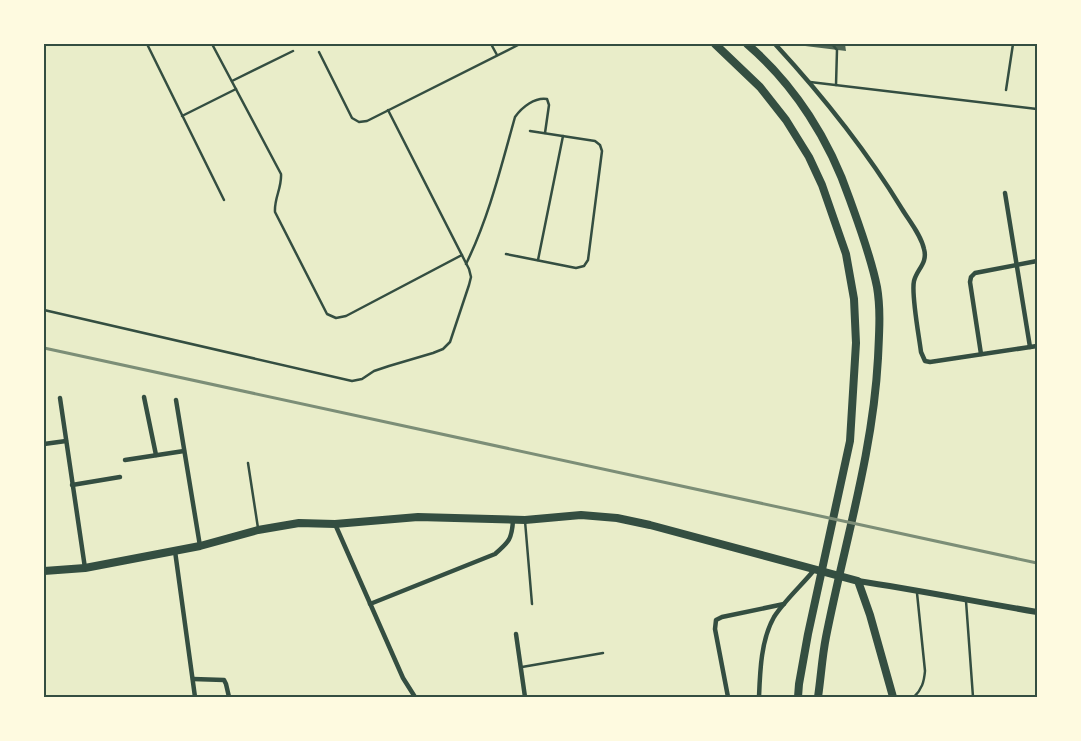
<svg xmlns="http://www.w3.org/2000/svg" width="1081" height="741" font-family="Barlow,sans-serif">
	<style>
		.building { fill: #4f6655 }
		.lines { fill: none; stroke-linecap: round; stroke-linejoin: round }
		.service { stroke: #344e41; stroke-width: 2.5 }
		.minor { stroke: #344e41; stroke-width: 4.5 }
		.secondary { stroke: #344e41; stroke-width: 6 }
		.primary { stroke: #344e41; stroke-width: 8 }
		.trunk { stroke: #344e41; stroke-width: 8 }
		.rail { stroke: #7c8e77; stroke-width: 3 }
		.neatline { fill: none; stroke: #344e41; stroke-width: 2 }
	</style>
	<rect width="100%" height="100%" fill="#e9edc9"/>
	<path class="building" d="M797,44H845L846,51L797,45Z"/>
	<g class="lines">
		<g class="service">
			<path d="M147,44L224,200"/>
			<path d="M212,44L281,174C282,188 274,198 275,212L327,314L336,318L346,316L462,255"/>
			<path d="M491,44L497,55"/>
			<path d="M825,44H832L837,50L836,85"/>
			<path d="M319,52L352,118L359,122L367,121L520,44"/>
			<path d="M232,81L293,51"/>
			<path d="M810,82L1037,109"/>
			<path d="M1006,90L1013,44"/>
			<path d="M182,116L236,89"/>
			<path d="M506,254L576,268L584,266L588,260L602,151L600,145L595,141L530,131"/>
			<path d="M538,260L563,136"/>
			<path d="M466,264C489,217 501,167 515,117C522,107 535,97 547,99L549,105L545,133"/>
			<path d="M44,310L352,381L362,379L374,371L389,366L433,353L443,349L450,342L469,285L471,277L469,269L388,110"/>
			<path d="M248,463L258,528"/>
			<path d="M525,521L532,604"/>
			<path d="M966,601L973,697"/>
			<path d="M522,667L603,653"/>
			<path d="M914,697C922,689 924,682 925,671L917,593"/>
		</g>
		<g class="minor">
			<path d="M775,44C822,95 866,150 902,209C910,222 921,235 924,249C928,263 917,269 914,281C911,294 919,336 921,352L925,361L930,362L1037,346"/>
			<path d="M1005,193L1030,347"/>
			<path d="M981,354L970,282L971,277L975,273L1037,261"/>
			<path d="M144,397L156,455"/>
			<path d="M60,398L85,568"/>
			<path d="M176,400L200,546"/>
			<path d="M44,444L66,441"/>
			<path d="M125,460L184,451"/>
			<path d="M72,485L120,477"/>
			<path d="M335,524L403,678L415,697"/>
			<path d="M175,551L195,697"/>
			<path d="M370,604L495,554C509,542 512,539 513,520"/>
			<path d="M516,634L525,697"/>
			<path d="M193,679L224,680L226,684L229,697"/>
			<path d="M728,697L715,629L716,620L722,617L784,604"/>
			<path d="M759,697C760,671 761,640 774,617C784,601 803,584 815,569"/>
		</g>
		<path class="secondary" d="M858,581C918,590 977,602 1037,612"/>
		<path class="primary" d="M44,571L85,568L200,546L258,530L299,523L335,524L418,517L525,520L581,515L617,518L650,525L858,581L870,615L893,697"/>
		<g class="trunk">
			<path d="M715,44L760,87L786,120L809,157L822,185L846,254L854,299L856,343L850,441L808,634L799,684L798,697"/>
			<path d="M747,44C795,85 830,141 850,200C860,228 871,257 877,287C881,310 879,335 878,358C873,453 844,545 826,637C822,657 821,677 818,697"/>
		</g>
		<path class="rail" d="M44,348L1037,563"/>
	</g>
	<rect width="1081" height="741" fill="none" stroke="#fefae0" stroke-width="90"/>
	<rect x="45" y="45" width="991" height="651" class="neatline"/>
</svg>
